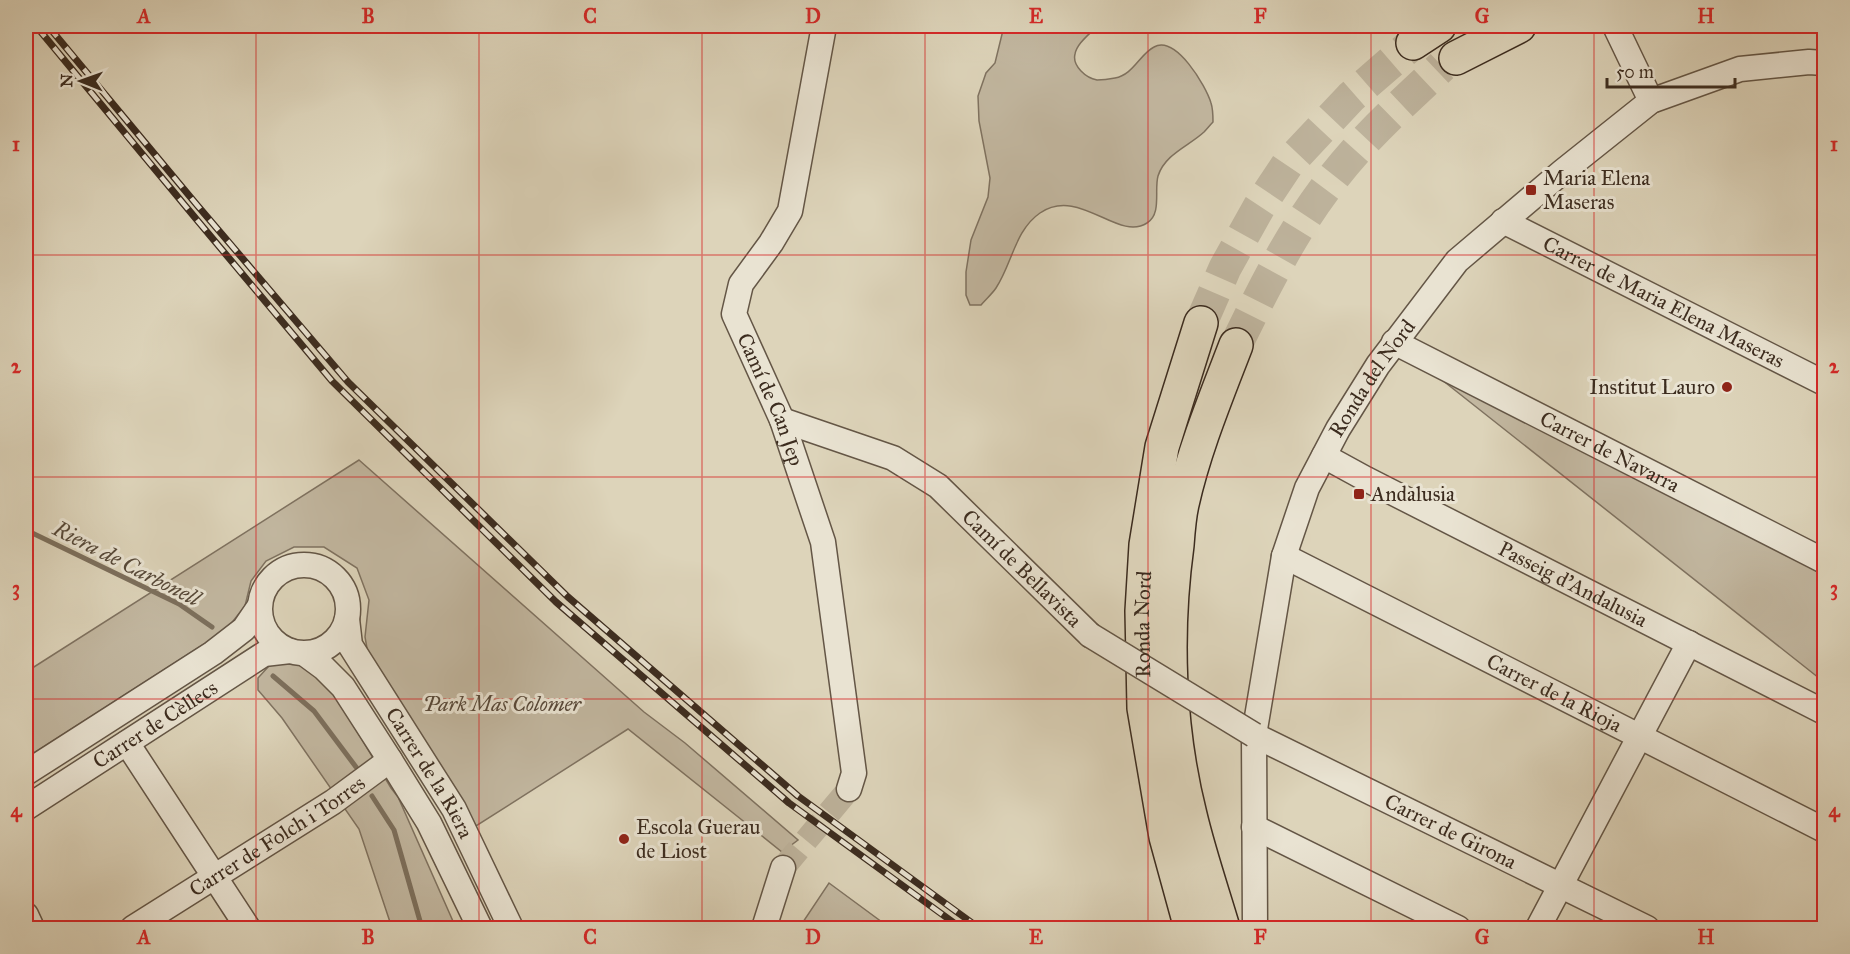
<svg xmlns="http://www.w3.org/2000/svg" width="1850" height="954" font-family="'IM FELL Great Primer',serif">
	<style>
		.green { fill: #c2b7a0; stroke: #7f7260; stroke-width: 1.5 }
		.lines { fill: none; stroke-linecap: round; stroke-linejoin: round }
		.stream { stroke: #7c6f5c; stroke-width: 5 }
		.minor-tunnel { stroke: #bdb29b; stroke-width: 24; stroke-dasharray: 24 12; stroke-linecap: butt }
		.highway-tunnel { stroke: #bdb29b; stroke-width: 33; stroke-dasharray: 33 16; stroke-linecap: butt }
		.minor-casing { stroke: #645646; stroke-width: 27 }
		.highway-casing { stroke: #3c2c1f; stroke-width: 36 }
		.minor { stroke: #e9e3d2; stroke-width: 24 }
		.highway { stroke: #ddd4ba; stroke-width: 33 }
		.rail-casing { stroke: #3c2c1f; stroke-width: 7 }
		.rail { stroke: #e9e3d2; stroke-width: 4.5; stroke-dasharray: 14; stroke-linecap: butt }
		.minor-bridge-casing { stroke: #645646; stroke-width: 27; stroke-linecap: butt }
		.minor-bridge { stroke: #e9e3d2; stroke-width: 24 }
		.grid { fill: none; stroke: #d62828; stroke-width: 1.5; stroke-opacity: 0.55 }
		.poi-dot { fill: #8f2418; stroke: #e9e3d2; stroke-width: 2 }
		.labels { text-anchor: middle; stroke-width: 6; stroke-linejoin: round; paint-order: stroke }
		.poi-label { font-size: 21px; fill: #3c2c1f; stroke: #e9e3d2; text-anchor: start }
		.street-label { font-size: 21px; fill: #3c2c1f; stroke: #e9e3d2 }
		.park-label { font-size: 21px; font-style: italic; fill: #574839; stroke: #e9e3d2 }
		.water-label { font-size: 22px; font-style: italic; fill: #564838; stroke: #e9e3d2 }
		.neatline { fill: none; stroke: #d62828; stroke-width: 2 }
		.grid-label { font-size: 20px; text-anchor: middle; font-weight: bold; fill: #d62828 }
	</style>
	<rect width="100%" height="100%" fill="#ddd4ba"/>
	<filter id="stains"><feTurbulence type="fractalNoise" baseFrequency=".00333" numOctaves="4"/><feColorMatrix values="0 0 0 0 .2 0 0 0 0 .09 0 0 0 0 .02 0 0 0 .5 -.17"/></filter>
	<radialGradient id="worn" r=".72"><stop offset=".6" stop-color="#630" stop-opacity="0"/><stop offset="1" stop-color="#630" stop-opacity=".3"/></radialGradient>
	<g class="green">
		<path d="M1004,26H1097C1090,34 1077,43 1075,54C1072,66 1086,78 1097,80C1102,80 1110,79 1115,78C1133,75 1140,54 1154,47C1176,35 1206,86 1211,103C1213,109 1213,116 1213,122C1210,125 1207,129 1204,132C1189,146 1165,154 1158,176C1154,190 1162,214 1147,223C1118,242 1079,186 1040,213C1015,230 1012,264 996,288C992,294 986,299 981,305H970L966,295V272L971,240L988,197L990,178L979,121L978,96L986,73L995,63Z"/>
		<path d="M1394,342L1824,575V682Z"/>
		<path d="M359,460L644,712L685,743L798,840L782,852L628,729L476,826L368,654L365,637L369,600L357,568L324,547H294L266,561L251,581L245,606L226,630L26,758V672Z"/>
		<path d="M283,662L294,663L305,666L327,681L391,788L398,797L456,928H392L359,829L282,718L258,690V678L269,666Z"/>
		<path d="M829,883L890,928H799Z"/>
	</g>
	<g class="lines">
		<g class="stream">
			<path d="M26,530L179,604L212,627"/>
			<path d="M273,676L314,711L356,767"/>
			<path d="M372,796L394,830L422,928"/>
		</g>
		<path class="minor-tunnel" d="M783,868L849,789"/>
		<g class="highway-tunnel">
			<path d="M1201,323L1225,268L1259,207L1287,165L1351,97L1413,43"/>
			<path d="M1236,345C1263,290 1290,235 1327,186C1360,141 1402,104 1442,66"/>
		</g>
		<defs>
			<g id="minor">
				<path id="s1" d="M824,26L790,211L771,243L741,284L734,314L782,420L823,542L854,773L849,789"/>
				<path d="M1615,26L1651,101"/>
				<path id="s2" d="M1503,221L1824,383"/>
				<path id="s3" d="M1394,342L1824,561"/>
				<path id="s4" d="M782,420L893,458L938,486L1090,635"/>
				<path id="s5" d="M1324,456L1366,479L1824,712"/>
				<path id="s6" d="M1284,556L1824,830"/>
				<circle cx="304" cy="609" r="44"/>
				<path id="s7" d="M347,619L350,645L454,809L511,928"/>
				<path d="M305,654L324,668L343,687L390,760L429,823L480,928"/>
				<path id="s8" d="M1254,735L1647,928"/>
				<path d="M127,743L248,928"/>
				<path d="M26,773L213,653L244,629L259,607"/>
				<path id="s9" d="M26,808L264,654L290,651"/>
				<path d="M1254,827L1458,928"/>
				<path d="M26,915L32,928"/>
				<path id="s10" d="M133,928L333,802L390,760"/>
				<path d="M764,928L783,868"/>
				<path id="s11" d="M1255,928L1254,735L1284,556L1307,488L1338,429L1378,365L1457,261L1562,172L1651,101L1740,69L1809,62L1824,63"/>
				<path d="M1538,928L1689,643"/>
			</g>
			<g id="highway">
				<path d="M1413,43L1439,26"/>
				<path d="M1456,58L1519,26"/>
				<path id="s12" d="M1191,928L1166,837L1144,708L1142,611L1146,545L1162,447L1201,323"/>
				<path d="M1223,928C1212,891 1199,853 1190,815C1168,728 1165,633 1177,545C1178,531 1179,517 1182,504C1194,450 1216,397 1236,345"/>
			</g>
		</defs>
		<use href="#minor" class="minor-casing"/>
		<use href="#highway" class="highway-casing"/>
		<use href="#minor" class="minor"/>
		<use href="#highway" class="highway"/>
		<defs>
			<g id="rail">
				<path d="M36,26L197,220L332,381L556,602L789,803L961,928"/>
				<path d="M48,26L197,205L348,382L568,597L798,796L979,928"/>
			</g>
		</defs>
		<use href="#rail" class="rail-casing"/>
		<use href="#rail" class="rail"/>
		<defs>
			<path id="minor-bridge" d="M1090,635L1254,735"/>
		</defs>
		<use href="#minor-bridge" class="minor-bridge-casing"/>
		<use href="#minor-bridge" class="minor-bridge"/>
	</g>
	<path class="grid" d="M256,26V928M479,26V928M702,26V928M925,26V928M1148,26V928M1371,26V928M1594,26V928M26,255H1824M26,477H1824M26,699H1824"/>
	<g class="poi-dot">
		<rect x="1525" y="184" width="12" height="12" rx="3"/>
		<circle cx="1727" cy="387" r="6"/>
		<rect x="1353" y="488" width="12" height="12" rx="3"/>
		<circle cx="624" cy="839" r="6"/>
	</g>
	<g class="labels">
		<g class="poi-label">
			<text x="1543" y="185">Maria Elena<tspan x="1543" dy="24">Maseras</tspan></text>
			<text x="1715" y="394" text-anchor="end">Institut Lauro</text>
			<text x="1371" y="501">Andalusia</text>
			<text x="636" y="834">Escola Guerau<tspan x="636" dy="24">de Liost</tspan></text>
		</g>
		<g class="street-label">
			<text dy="7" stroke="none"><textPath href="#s2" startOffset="180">Carrer de Maria Elena Maseras</textPath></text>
			<text dy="7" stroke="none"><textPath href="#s11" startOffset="574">Ronda del Nord</textPath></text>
			<text dy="7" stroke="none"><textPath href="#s1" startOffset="400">Camí de Can Jep</textPath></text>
			<text dy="7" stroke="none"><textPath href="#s3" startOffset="242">Carrer de Navarra</textPath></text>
			<text dy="7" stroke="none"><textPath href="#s4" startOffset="288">Camí de Bellavista</textPath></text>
			<text dy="7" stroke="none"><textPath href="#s5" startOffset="280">Passeig d'Andalusia</textPath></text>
			<text dy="7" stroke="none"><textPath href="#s12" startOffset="309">Ronda Nord</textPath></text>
			<text dy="7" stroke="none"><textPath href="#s6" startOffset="303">Carrer de la Rioja</textPath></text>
			<text dy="7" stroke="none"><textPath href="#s9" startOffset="154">Carrer de Cèllecs</textPath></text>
			<text dy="7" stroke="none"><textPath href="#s7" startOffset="177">Carrer de la Riera</textPath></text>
			<text dy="7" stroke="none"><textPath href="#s8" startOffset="219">Carrer de Girona</textPath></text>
			<text dy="7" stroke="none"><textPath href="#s10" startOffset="171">Carrer de Folch i Torres</textPath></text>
		</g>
		<g class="park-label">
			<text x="502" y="711">Park Mas Colomer</text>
		</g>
		<g class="water-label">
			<text transform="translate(127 563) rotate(27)" y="8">Riera de Carbonell</text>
		</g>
	</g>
	<rect width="1850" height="954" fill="none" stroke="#ddd4ba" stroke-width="66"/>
	<g transform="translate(81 81) rotate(271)" stroke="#e9e3d2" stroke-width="4.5" paint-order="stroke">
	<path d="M0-4.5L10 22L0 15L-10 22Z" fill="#3c2c1f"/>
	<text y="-9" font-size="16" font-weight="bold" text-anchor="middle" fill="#3c2c1f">N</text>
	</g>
	<path d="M1607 78v9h128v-9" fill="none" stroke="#3c2c1f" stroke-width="3"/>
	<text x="1616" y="78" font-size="18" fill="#3c2c1f" stroke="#e9e3d2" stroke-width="4.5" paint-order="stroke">50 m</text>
	<rect x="33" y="33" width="1784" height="888" class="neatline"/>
	<g class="grid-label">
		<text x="144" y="23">A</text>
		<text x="368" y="23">B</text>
		<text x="590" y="23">C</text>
		<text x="813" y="23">D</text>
		<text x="1036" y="23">E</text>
		<text x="1260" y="23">F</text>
		<text x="1482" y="23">G</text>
		<text x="1706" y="23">H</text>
		<text x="16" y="151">1</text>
		<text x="1834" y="151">1</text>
		<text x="16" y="373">2</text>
		<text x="1834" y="373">2</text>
		<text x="16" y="595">3</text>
		<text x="1834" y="595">3</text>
		<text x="16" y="817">4</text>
		<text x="1834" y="817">4</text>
		<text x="144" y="944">A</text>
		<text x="368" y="944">B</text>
		<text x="590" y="944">C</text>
		<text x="813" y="944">D</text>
		<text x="1036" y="944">E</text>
		<text x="1260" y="944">F</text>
		<text x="1482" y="944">G</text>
		<text x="1706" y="944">H</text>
	</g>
	<rect width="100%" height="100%" filter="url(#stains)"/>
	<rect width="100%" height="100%" fill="url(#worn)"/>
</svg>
